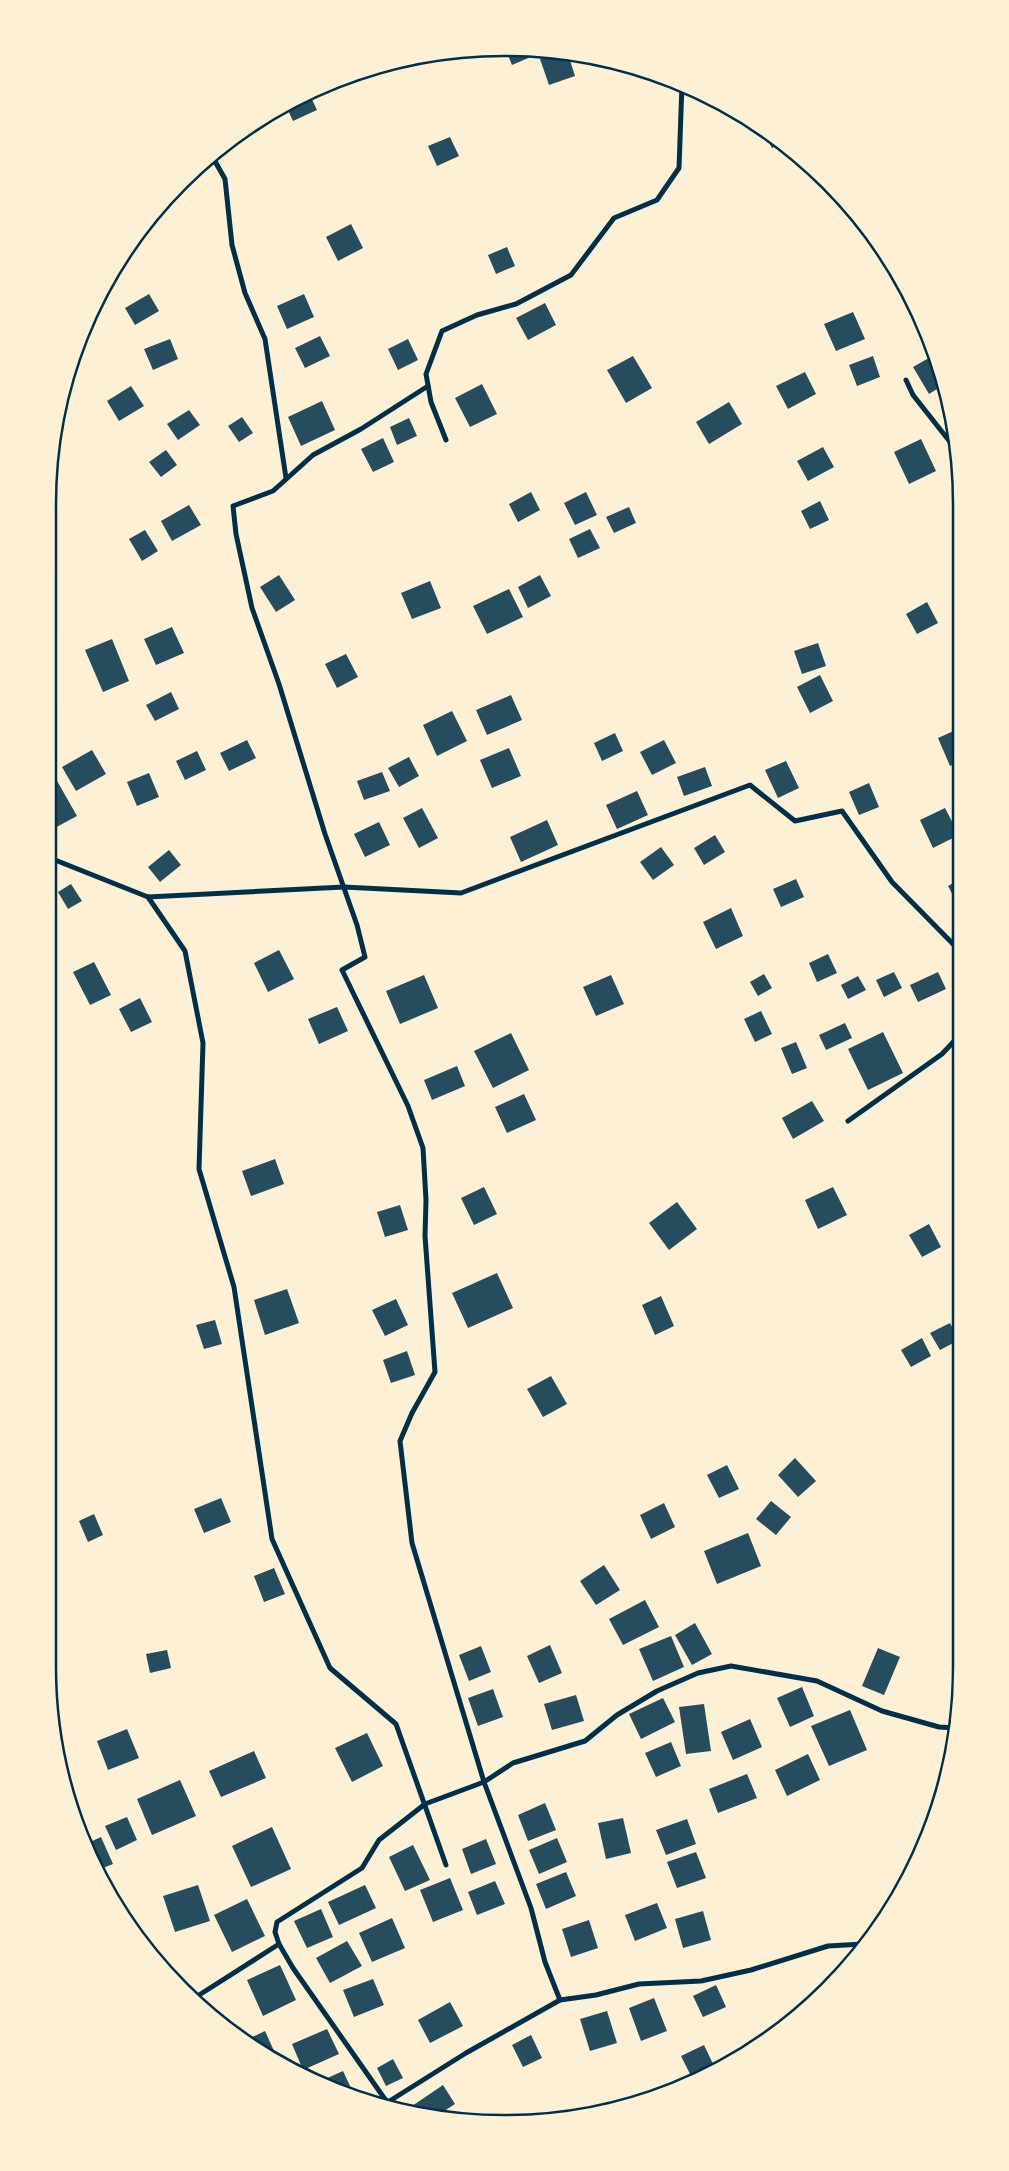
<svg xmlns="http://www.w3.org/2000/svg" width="1009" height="2171" font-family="Quicksand,sans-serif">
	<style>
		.building { fill: #264d5e }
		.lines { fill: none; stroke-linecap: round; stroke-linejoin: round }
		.minor { stroke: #003049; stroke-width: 5 }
		.rim { fill: none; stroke: #003049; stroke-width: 2.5 }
	</style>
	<rect width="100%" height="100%" fill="#fdf0d5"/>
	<g class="building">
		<path d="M505,48L538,51L540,53L512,65Z"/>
		<path d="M558,53L568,54L575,76L549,85L540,59Z"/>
		<path d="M309,93L317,110L293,121L286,106Z"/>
		<path d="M762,130L782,142H783L772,148Z"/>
		<path d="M450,137L459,156L437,166L428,146Z"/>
		<path d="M351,224L363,248L338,261L326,237Z"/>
		<path d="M507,247L515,266L496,274L488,255Z"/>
		<path d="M149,294L159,311L135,325L125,308Z"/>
		<path d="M304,294L314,317L287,329L277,306Z"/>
		<path d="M545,303L556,325L528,340L516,318Z"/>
		<path d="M853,312L865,339L836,351L824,324Z"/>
		<path d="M320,336L330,356L305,368L295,348Z"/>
		<path d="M170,339L178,359L153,370L144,349Z"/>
		<path d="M408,339L418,360L398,370L388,349Z"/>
		<path d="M934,355L942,386L929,394L913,367Z"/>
		<path d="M633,356L652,388L626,403L607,370Z"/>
		<path d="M873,356L880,377L857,386L849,365Z"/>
		<path d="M805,372L816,394L788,409L776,386Z"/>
		<path d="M482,384L497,414L470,427L455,398Z"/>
		<path d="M131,386L144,406L119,421L107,401Z"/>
		<path d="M322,401L335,430L301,446L288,417Z"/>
		<path d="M729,402L742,424L709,444L696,422Z"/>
		<path d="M189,410L200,425L178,440L167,424Z"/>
		<path d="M242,417L253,433L239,442L228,426Z"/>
		<path d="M409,418L417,436L397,445L390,427Z"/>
		<path d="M383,438L394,462L373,472L361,449Z"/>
		<path d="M921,439L936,471L909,484L894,452Z"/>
		<path d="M823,447L834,467L808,481L797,461Z"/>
		<path d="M166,450L177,465L161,477L149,462Z"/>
		<path d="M531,492L540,510L518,522L509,504Z"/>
		<path d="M586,492L597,515L575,525L564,503Z"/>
		<path d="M820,501L829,520L810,529L801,511Z"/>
		<path d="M189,505L201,525L172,541L161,521Z"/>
		<path d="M629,507L636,523L614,533L606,517Z"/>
		<path d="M590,529L600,548L578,558L569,539Z"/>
		<path d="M145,530L158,551L142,561L129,539Z"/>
		<path d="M279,575L295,600L276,612L260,587Z"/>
		<path d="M540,575L551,596L528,608L518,587Z"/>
		<path d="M430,581L441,608L412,619L401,593Z"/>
		<path d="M509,589L523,617L487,634L473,606Z"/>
		<path d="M927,602L938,623L917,634L906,614Z"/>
		<path d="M172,627L184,653L156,665L144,639Z"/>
		<path d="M112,639L129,681L103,692L85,650Z"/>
		<path d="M818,643L826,666L802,674L794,651Z"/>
		<path d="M346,654L358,677L337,688L325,664Z"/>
		<path d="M820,675L833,701L810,713L797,687Z"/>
		<path d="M171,692L179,709L155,721L146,705Z"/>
		<path d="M511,695L522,720L487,735L476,710Z"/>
		<path d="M452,711L467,741L437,756L423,725Z"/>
		<path d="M958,729L959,762L950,766L938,738Z"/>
		<path d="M615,733L623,751L602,761L594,743Z"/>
		<path d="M247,740L256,758L229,771L220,753Z"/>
		<path d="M664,740L676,763L652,775L640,752Z"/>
		<path d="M509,748L521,776L492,788L480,760Z"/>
		<path d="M92,750L106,774L76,791L62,767Z"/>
		<path d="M197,751L206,770L185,780L176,761Z"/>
		<path d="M409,757L419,776L399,787L388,768Z"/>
		<path d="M786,761L799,788L778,798L765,770Z"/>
		<path d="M705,767L712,786L684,796L677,777Z"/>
		<path d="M382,772L390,791L364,800L357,781Z"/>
		<path d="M149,773L159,797L137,806L127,782Z"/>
		<path d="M56,779L77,816L51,830L48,824V784Z"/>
		<path d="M869,783L879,807L859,815L849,792Z"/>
		<path d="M637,791L648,815L617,829L606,805Z"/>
		<path d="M422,808L438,838L419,848L403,818Z"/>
		<path d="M945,808L959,835L933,848L920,820Z"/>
		<path d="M547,820L558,845L521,862L510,837Z"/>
		<path d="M379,822L390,845L365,857L354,834Z"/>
		<path d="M715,835L725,852L704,865L694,848Z"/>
		<path d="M661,847L674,865L653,880L640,862Z"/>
		<path d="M169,850L181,865L160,882L148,867Z"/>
		<path d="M796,879L804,897L781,907L773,889Z"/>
		<path d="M959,880V904L958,905L948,886Z"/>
		<path d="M71,884L82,901L68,909L58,892Z"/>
		<path d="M731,908L743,936L716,949L703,922Z"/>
		<path d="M279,950L294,979L268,992L254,963Z"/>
		<path d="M828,954L837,973L817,982L809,963Z"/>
		<path d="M94,962L111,995L90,1005L73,972Z"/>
		<path d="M894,972L902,988L884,997L876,980Z"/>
		<path d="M938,972L946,989L918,1002L910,985Z"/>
		<path d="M764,974L772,988L758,996L750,982Z"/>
		<path d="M424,975L438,1008L400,1024L386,991Z"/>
		<path d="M611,975L624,1004L596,1016L583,987Z"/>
		<path d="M858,976L866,990L848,999L841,985Z"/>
		<path d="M140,998L152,1022L131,1032L119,1009Z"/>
		<path d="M337,1007L348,1031L319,1044L308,1019Z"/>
		<path d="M761,1011L772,1034L755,1042L744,1019Z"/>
		<path d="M845,1023L852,1038L826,1050L819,1035Z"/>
		<path d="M883,1032L903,1073L868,1090L848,1049Z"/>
		<path d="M511,1033L529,1070L493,1088L474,1051Z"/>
		<path d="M796,1042L807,1068L792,1074L781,1048Z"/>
		<path d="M457,1066L465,1086L432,1100L424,1080Z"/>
		<path d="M524,1094L536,1120L507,1133L495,1107Z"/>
		<path d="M812,1101L824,1121L793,1139L782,1118Z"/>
		<path d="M275,1159L284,1184L251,1196L242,1171Z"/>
		<path d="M484,1187L497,1214L474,1225L461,1198Z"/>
		<path d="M833,1187L847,1215L818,1229L805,1200Z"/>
		<path d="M677,1202L697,1229L669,1250L649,1223Z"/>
		<path d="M400,1205L408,1230L385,1237L377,1212Z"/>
		<path d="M929,1224L941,1247L922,1257L909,1235Z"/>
		<path d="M497,1273L513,1308L468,1328L452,1293Z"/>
		<path d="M287,1289L299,1323L265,1335L254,1300Z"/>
		<path d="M661,1296L674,1326L655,1335L642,1305Z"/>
		<path d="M396,1299L408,1325L385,1336L372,1310Z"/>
		<path d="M215,1320L222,1344L204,1349L196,1325Z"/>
		<path d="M950,1323L959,1340L940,1350L930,1333Z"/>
		<path d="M922,1338L931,1356L911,1367L901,1350Z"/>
		<path d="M407,1351L415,1375L391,1383L383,1360Z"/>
		<path d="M551,1376L567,1404L543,1417L527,1389Z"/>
		<path d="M795,1458L816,1481L798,1497L778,1475Z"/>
		<path d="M727,1465L739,1489L719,1498L707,1475Z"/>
		<path d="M221,1498L231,1522L204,1533L194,1509Z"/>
		<path d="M771,1501L791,1517L776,1535L756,1519Z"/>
		<path d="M664,1503L675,1527L651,1539L640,1515Z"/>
		<path d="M94,1514L103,1535L88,1542L79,1521Z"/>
		<path d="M748,1533L761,1566L717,1584L704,1551Z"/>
		<path d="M604,1565L620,1590L596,1605L580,1581Z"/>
		<path d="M274,1568L285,1594L264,1602L254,1576Z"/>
		<path d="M645,1600L659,1627L623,1645L609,1619Z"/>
		<path d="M695,1623L712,1654L692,1665L675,1635Z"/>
		<path d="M671,1636L684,1667L653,1681L639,1649Z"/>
		<path d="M550,1645L562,1673L539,1683L527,1656Z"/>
		<path d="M481,1646L491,1672L469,1681L459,1655Z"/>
		<path d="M878,1648L900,1657L884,1695L862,1686Z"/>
		<path d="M167,1650L171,1668L150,1673L146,1654Z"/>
		<path d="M802,1687L814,1716L790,1727L777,1698Z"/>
		<path d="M493,1689L503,1717L478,1726L468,1698Z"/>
		<path d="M576,1695L584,1721L552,1730L544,1704Z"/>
		<path d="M663,1698L675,1722L641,1739L629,1714Z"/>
		<path d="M704,1704L711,1751L686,1754L679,1707Z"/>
		<path d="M850,1710L867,1750L829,1766L811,1726Z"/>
		<path d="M750,1719L762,1747L733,1760L721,1732Z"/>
		<path d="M127,1729L139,1758L108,1770L97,1741Z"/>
		<path d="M367,1733L383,1766L352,1782L335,1748Z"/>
		<path d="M671,1742L681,1766L656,1777L645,1753Z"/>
		<path d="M254,1751L266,1778L221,1797L209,1771Z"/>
		<path d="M808,1754L820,1780L787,1796L775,1770Z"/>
		<path d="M747,1774L757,1798L718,1813L709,1789Z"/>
		<path d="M180,1780L196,1816L152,1835L137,1799Z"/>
		<path d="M545,1803L556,1830L528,1841L518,1815Z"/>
		<path d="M127,1817L137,1840L116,1850L105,1826Z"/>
		<path d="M623,1818L631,1853L606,1859L598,1823Z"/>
		<path d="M687,1819L696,1844L666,1855L656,1830Z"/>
		<path d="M272,1827L291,1869L251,1887L232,1846Z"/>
		<path d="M101,1837L113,1864L98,1870L86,1844Z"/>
		<path d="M557,1838L567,1862L539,1874L529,1850Z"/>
		<path d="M486,1839L496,1864L471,1874L462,1849Z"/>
		<path d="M413,1845L430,1880L405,1891L389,1857Z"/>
		<path d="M696,1852L706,1878L677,1888L667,1862Z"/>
		<path d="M566,1872L576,1896L546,1909L536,1884Z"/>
		<path d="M450,1878L463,1910L433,1922L420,1890Z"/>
		<path d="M495,1881L505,1904L477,1915L468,1892Z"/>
		<path d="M198,1885L210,1921L175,1932L163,1896Z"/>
		<path d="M365,1885L376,1908L339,1925L328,1902Z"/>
		<path d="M247,1899L265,1936L232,1952L214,1915Z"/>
		<path d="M657,1903L667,1928L635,1941L625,1915Z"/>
		<path d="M321,1909L333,1937L307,1948L294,1921Z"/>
		<path d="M703,1911L711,1940L683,1948L675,1919Z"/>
		<path d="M392,1918L405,1948L372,1962L359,1933Z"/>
		<path d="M589,1920L598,1948L571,1957L562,1929Z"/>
		<path d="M141,1932L152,1953H151L137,1934Z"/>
		<path d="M347,1941L362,1966L330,1983L316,1958Z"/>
		<path d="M280,1965L296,2000L263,2016L247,1980Z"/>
		<path d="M373,1979L384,2005L354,2017L343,1990Z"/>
		<path d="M716,1985L726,2007L703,2017L693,1996Z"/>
		<path d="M654,1998L667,2031L641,2041L629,2008Z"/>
		<path d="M450,2002L463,2026L430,2043L418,2020Z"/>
		<path d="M607,2011L617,2043L590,2051L580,2019Z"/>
		<path d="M327,2029L339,2054L303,2070L292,2044Z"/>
		<path d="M265,2031L279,2062L277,2063L248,2039Z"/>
		<path d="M531,2035L542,2058L523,2067L512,2045Z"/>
		<path d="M704,2045L715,2068L692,2078L681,2056Z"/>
		<path d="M393,2059L403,2078L386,2086L377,2068Z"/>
		<path d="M343,2071L351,2088L348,2089L323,2080Z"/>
		<path d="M443,2085L455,2104L438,2115H417L412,2106Z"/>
	</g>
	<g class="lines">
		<g class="minor">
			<path d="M212,156L225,179L232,245L245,293L265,339L286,478"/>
			<path d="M906,380L913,395L958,452"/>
			<path d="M428,386L361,429L313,455L273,491L233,506L236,534L252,608L279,684L325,834L357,925L365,957L342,970L408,1106L423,1148L426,1200L425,1236L435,1372L412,1413L400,1441L412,1543L484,1782L531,1908L545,1962L560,2000L596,1995L639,1984L701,1981L751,1970L828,1946L863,1944"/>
			<path d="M446,440L431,402L426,374L442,331L477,315L516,304L571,275L614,218L657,200L679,168L682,84"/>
			<path d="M48,861L55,860L148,897L344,887L461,893L750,785L795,821L842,811L892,882L959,950"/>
			<path d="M148,897L185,951L203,1043L199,1169L234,1287L272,1539L330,1668L396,1724L446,1865"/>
			<path d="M848,1121L942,1054L959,1036"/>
			<path d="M196,1997L279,1944"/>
			<path d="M388,2102L466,2053L560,2000"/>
			<path d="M389,2105L293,1968L279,1944L275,1932L277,1922L362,1868L379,1840L425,1804L484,1782L513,1763L585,1741L617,1715L657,1691L698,1673L731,1666L817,1681L882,1711L939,1727L955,1728"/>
		</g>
	</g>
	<path d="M0 0H1009V2171H0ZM504 56H505A448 448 0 0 1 953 504V1667A448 448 0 0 1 505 2115H504A448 448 0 0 1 56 1667V504A448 448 0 0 1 504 56Z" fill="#fdf0d5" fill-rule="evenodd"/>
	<path class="rim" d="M504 56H505A448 448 0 0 1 953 504V1667A448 448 0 0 1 505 2115H504A448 448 0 0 1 56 1667V504A448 448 0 0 1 504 56Z"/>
</svg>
